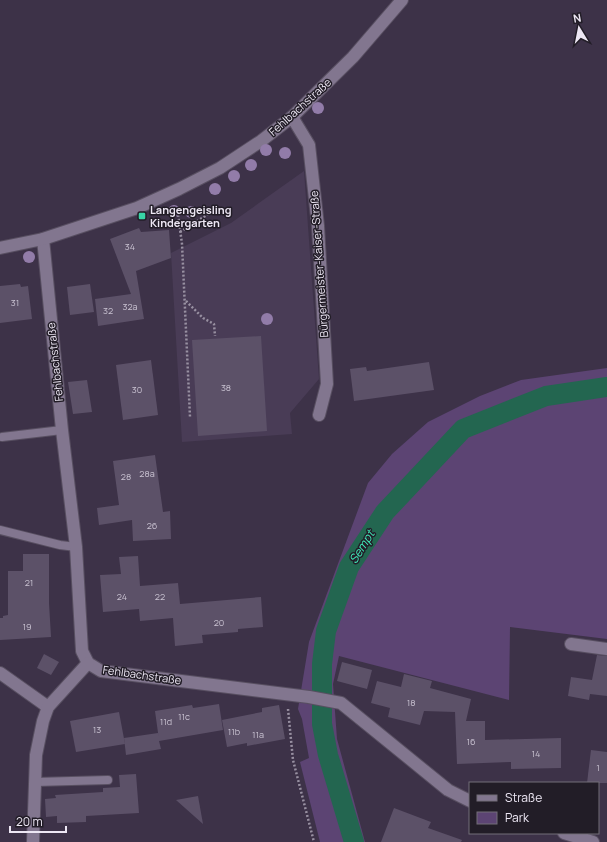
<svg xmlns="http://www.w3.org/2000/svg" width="607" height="842" font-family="Manrope,sans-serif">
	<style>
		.built { fill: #493c56 }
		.green { fill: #5c4473 }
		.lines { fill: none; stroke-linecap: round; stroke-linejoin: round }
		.canal { stroke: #236650; stroke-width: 20 }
		.building { fill: #5c5168 }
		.lane-casing { stroke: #584f61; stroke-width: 10 }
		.street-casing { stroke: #584f61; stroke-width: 14 }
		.path { stroke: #9890a1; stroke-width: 2.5; stroke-dasharray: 2 2; stroke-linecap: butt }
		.lane { stroke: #82768f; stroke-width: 8 }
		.street { stroke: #82768f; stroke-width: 12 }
		.tree { fill: #927ca9 }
		.poi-dot { fill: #38d4a6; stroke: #221d27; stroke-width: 1.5 }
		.labels { text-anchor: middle; stroke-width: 3; stroke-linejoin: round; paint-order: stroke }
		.number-label { font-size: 9px; fill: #c9c2d1 }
		.street-label { font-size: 11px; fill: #ede7f4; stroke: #221d27 }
		.poi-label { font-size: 11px; font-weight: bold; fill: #ede7f4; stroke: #221d27; text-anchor: start }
		.water-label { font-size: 12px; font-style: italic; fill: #41efbc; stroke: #221d27 }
	</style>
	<rect width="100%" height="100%" fill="#3d3248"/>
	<path class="built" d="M304,171L319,379L290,413L292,434L182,442L171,253L231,223Z"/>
	<path class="green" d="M607,368V639L510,627L509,700L339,656L333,684L337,739L365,842H320L300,762L309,758L302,719L298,709L309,642L368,483L392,454L428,422L480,396L521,380Z"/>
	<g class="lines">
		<path class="canal" d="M354,842L328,755L322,724V664L326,631L349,567L385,512L463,429L546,396L607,387"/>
	</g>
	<g class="building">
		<path d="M139,228L141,232L169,230L171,258L136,271L144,319L98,326L95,299L131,294L110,239Z"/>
		<path d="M20,284L21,287L28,286L32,319L0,323V286Z"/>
		<path d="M90,284L94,312L70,315L67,287Z"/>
		<path d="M261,336L267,431L198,436L192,340Z"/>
		<path d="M151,360L158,415L123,420L116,365Z"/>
		<path d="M429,362L434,390L354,401L350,369L366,367L367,371Z"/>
		<path d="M87,380L92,412L73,414L68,382Z"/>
		<path d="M155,455L163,512L170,511L171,539L133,541L132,520L99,525L97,508L119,505L113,461Z"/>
		<path d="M23,554H49V603L51,637L0,640V618H3V616L8,615V571H23Z"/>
		<path d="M138,556L140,586L178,583L180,604L261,597L263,627L238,629V632L202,635L203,643L175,646L173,618L140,621L139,609L103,612L100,575L121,574L119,557Z"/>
		<path d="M44,654L59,662L51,675L37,668Z"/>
		<path d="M597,655L607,656V696L590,694L589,700L568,696L571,677L592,680Z"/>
		<path d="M342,662L372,670L367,689L337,681Z"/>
		<path d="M404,674L432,681L430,688L471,699L466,721H485V740L561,738V768L511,769V762L457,764L455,712L424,711L420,725L388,717L390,708L371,703L377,681L401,687Z"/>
		<path d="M219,704L223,730L159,741L161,749L126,755L124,738L158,733L159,740L155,711L192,705L193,708Z"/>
		<path d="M279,705L285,739L247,746V743L227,747L222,720L262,712V708Z"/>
		<path d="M119,712L125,744L76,752L70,721Z"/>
		<path d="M591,750L607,752V783H587Z"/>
		<path d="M136,774L139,813L86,816V822L57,823V816L46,817L45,799L56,798L55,795L103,792V788L120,787L119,775Z"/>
		<path d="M198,796L203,824L176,800Z"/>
		<path d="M394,808L431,822L428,828L462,840L461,842H381Z"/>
	</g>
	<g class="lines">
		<defs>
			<g id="lane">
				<path d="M2,437L62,430"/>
				<path d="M0,530L60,545L76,547"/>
				<path d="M35,782L108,780"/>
			</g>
			<g id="street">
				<path d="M292,117L309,145L318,226L327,384L319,415"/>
				<path d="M43,239L62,430L76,547L82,651L88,663L101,671L309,697L341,703L448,790L470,801"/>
				<path d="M0,248L43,239L137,208L179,189L220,168L261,141L292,117L353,57L402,0"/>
				<path d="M571,644L607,649"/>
				<path d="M0,673L48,707"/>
				<path d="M564,833L593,842"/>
				<path d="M33,842L36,755L43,721L48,707L88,663"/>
			</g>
		</defs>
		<use href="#lane" class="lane-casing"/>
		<use href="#street" class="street-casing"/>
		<g class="path">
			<path d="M177,207L182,244L190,417"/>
			<path d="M180,232L213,211"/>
			<path d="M186,301L203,318L214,324L215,336"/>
			<path d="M288,709L293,760L314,842"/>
		</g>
		<use href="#lane" class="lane"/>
		<use href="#street" class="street"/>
	</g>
	<g class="tree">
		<circle cx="318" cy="108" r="6"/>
		<circle cx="266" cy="150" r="6"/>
		<circle cx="285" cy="153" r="6"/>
		<circle cx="251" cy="165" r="6"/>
		<circle cx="234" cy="176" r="6"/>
		<circle cx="215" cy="189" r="6"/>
		<circle cx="174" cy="211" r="6"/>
		<circle cx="191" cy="212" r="6"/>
		<circle cx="29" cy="257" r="6"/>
		<circle cx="267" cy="319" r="6"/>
	</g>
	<rect class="poi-dot" x="138" y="212" width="8" height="8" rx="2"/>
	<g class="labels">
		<g class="number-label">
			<text x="130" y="250">34</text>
			<text x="15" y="306">31</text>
			<text x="130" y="310">32a</text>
			<text x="108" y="314">32</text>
			<text x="226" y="391">38</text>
			<text x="137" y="393">30</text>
			<text x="147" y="477">28a</text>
			<text x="126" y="480">28</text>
			<text x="152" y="529">26</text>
			<text x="29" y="586">21</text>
			<text x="122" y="600">24</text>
			<text x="160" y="600">22</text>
			<text x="219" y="626">20</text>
			<text x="27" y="630">19</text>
			<text x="411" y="706">18</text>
			<text x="184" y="720">11c</text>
			<text x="166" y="725">11d</text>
			<text x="97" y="733">13</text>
			<text x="234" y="735">11b</text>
			<text x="258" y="738">11a</text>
			<text x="471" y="745">16</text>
			<text x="536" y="757">14</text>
			<text x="598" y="771">1</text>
		</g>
		<g class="street-label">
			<text transform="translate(300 107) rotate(-42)" y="4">Fehlbachstraße</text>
			<text transform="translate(319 264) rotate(-94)" y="4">Bürgermeister-Kaiser-Straße</text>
			<text transform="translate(55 362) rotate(-96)" y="4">Fehlbachstraße</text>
			<text transform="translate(142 675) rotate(8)" y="4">Fehlbachstraße</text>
		</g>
		<g class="poi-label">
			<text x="150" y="214">Langengeisling<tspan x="150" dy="13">Kindergarten</tspan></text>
		</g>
		<g class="water-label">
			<text transform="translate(362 547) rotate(-58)" y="4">Sempt</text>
		</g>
	</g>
	<rect x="469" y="782" width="130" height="52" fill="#221d27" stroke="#736e79"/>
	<rect x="477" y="795" width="20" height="6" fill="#82768f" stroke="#736e79"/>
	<text x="505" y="802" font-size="12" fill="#ede7f4">Straße</text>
	<rect x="477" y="812" width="20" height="12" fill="#5c4473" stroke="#736e79"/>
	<text x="505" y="822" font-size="12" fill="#ede7f4">Park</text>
	<g transform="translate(579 28) rotate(350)" stroke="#221d27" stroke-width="3" paint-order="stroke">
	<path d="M0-3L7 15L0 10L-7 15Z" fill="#ede7f4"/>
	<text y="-6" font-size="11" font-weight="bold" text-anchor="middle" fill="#ede7f4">N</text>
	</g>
	<path d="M10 826v6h56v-6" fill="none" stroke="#ede7f4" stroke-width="2"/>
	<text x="16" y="826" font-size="12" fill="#ede7f4" stroke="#221d27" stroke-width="3" paint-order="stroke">20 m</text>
</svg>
